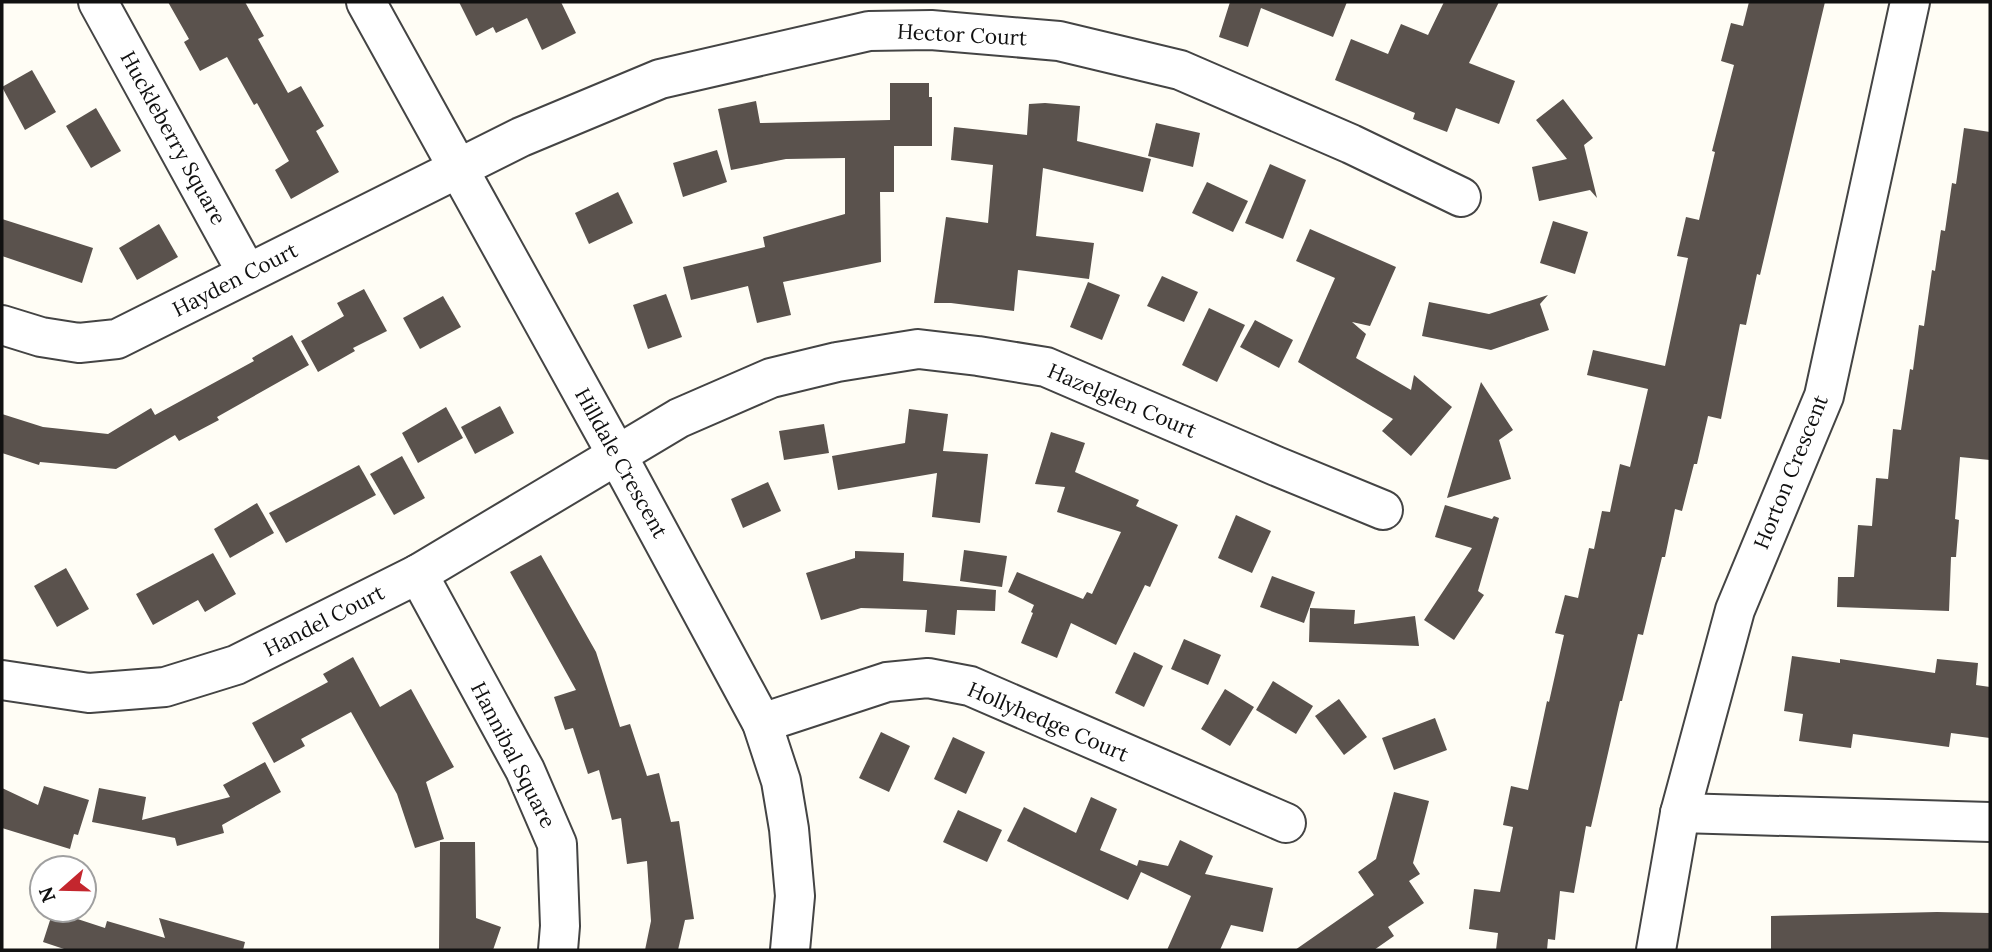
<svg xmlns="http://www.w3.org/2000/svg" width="1992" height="952" font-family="Lora,serif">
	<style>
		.building { fill: #5a524d }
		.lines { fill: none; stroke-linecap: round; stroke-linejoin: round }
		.minor-casing { stroke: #444; stroke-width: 42 }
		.minor { stroke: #fff; stroke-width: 38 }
		.labels { text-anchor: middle; stroke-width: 7; stroke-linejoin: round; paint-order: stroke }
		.street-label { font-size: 21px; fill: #111; stroke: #fff }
	</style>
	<rect width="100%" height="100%" fill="#fffdf5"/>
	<g class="building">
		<path d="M168,2H245L264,36L258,39L288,93L301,86L324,126L316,131L339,172L291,199L275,170L289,161L257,103L254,105L227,57L200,71L184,42L189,39Z"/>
		<path d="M459,2H561L576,33L542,50L527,18L496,33L493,27L476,36Z"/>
		<path d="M1230,2H1347L1333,37L1261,8L1248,47L1219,37Z"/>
		<path d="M1444,2H1499L1469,63L1515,81L1499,124L1456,108L1447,132L1413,119L1415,113L1335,80L1351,39L1388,54L1401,24L1428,35Z"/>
		<path d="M1749,2H1825L1760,275L1757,274L1746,325L1740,324L1721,419L1708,416L1697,464H1694L1682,511L1675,509L1665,557H1662L1643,635L1638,634L1622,701H1620L1591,827L1586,826L1574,893L1560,891L1555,940L1548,939L1547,950H1496L1498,933L1469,929L1474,889L1500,892L1513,827L1503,825L1511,786L1528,790L1547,701L1549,702L1564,635L1555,633L1565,595L1578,598L1589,548L1594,549L1602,511L1610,512L1620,464L1630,467L1648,389L1587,375L1593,350L1665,366L1688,258L1677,256L1686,217L1699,220L1715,152L1712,151L1734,65L1721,61L1731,23L1743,26Z"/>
		<path d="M32,70L56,112L25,130L2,87Z"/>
		<path d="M890,83H929V97H932V146H894V192H880L881,262L783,282L791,315L757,323L748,286L691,300L683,267L765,247L763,237L845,214V158L786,159L731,170L718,109L756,101L760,123L890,120Z"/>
		<path d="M1563,99L1593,138L1584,145L1597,198L1590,190L1539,201L1532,167L1567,159L1536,120Z"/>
		<path d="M1045,103L1080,106L1077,141L1151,159L1143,192L1043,168L1036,236L1094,243L1089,279L1018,270L1014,311L951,303H934L946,217L988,223L993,165L951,160L954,127L1027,135L1029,104Z"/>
		<path d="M96,108L121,151L91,168L66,126Z"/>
		<path d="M1156,123L1200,133L1193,167L1148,156Z"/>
		<path d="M1964,128L1990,132V460L1960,457L1955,519L1959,520L1956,557H1951L1949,611L1837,607L1838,577H1854L1858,525L1872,526L1876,478L1888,479L1893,429L1901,430L1910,369L1913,370L1919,325L1924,326L1932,270L1935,271L1941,230L1945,231L1952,183L1956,184Z"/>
		<path d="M717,150L727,182L683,197L673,163Z"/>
		<path d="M1270,164L1306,180L1283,239L1245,223Z"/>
		<path d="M1207,182L1248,201L1233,232L1192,213Z"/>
		<path d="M618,192L633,223L589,244L575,213Z"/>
		<path d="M2,219L93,248L82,283L2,256Z"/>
		<path d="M1553,221L1588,232L1575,274L1540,263Z"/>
		<path d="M159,224L178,257L137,280L119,248Z"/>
		<path d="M1310,229L1396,267L1370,326L1352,322L1366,334L1356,358L1411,390L1414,375L1452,407L1411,456L1382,431L1393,419L1298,362L1335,278L1296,261Z"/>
		<path d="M1162,276L1198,292L1184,322L1147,306Z"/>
		<path d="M1088,282L1120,295L1102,340L1070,327Z"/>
		<path d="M364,289L387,331L353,348L355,351L318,372L301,341L344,316L337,303Z"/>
		<path d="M666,294L682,337L648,349L633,305Z"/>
		<path d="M1548,295L1540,304L1549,330L1491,350L1422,336L1429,302L1489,314Z"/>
		<path d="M443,296L461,327L420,349L403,318Z"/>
		<path d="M1209,308L1245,325L1217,382L1182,365Z"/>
		<path d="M1255,320L1293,340L1279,368L1240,347Z"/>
		<path d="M292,335L309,365L217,417L219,420L179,441L175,435L116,469L40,462L39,465L2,453V414L43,427L108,434L151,408L155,415L254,361L252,358Z"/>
		<path d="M1481,382L1513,430L1499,440L1511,479L1447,498Z"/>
		<path d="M500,406L514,433L475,454L461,427Z"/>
		<path d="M446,407L463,438L418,463L402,433Z"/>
		<path d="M909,409L948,414L943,451L988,454L980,523L932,517L937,473L838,490L832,456L905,443Z"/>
		<path d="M824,424L829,453L784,460L779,431Z"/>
		<path d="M1051,432L1085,443L1075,472L1139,500L1136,506L1178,525L1150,587L1145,585L1116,645L1071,623L1057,658L1021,643L1033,613L1031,612L1034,605L1008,592L1017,572L1083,599L1087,592L1092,594L1121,532L1057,512L1065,487L1035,484Z"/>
		<path d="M402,456L425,498L394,515L370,474Z"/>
		<path d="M359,465L376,495L286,543L269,513Z"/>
		<path d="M768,482L781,511L743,528L731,499Z"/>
		<path d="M257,503L274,533L230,558L214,529Z"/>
		<path d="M1445,505L1492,519L1494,516L1499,518L1478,591L1484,595L1454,640L1424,620L1472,548L1435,537Z"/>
		<path d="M1236,515L1271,531L1252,573L1218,558Z"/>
		<path d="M964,550L1007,556L1002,587L960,581Z"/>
		<path d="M855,551L904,553L903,581L996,590L995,611L957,610L955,635L925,632L927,610L861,608L821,620L806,573L855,558Z"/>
		<path d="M213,553L236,594L205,612L198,600L153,625L136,594Z"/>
		<path d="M541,555L596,652L620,727L630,724L647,776L659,773L671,822L679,821L694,919L685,920L678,950H645L651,921L647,861L627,864L621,818L612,820L599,770L588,774L573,728L565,730L554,697L576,690L510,572Z"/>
		<path d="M66,568L89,609L57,627L34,586Z"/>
		<path d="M1272,576L1315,592L1304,623L1260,607Z"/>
		<path d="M1310,608L1355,610L1354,624L1415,616L1419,646L1309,642Z"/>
		<path d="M1184,639L1221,655L1208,685L1171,669Z"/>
		<path d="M1134,652L1163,666L1144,707L1115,693Z"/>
		<path d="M1792,656L1840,663V659L1935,673L1937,659L1978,663L1976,685L1990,687V738L1951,733L1949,747L1853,734L1851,748L1799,741L1803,714L1784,711Z"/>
		<path d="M353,657L380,707L411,689L454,767L426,782L444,839L415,848L397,794L351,712L301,739L305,746L274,763L252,723L328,682L323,674Z"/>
		<path d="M1273,681L1313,706L1296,734L1256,710Z"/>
		<path d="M1225,689L1254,707L1230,746L1201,729Z"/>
		<path d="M1339,699L1367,737L1344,755L1315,716Z"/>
		<path d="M1435,718L1447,750L1394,770L1382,738Z"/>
		<path d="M881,732L910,746L889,792L859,778Z"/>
		<path d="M953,737L985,752L966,794L934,779Z"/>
		<path d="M265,762L281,792L222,825L224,833L177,846L175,838L92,822L99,788L146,797L142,820L230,797L223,785Z"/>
		<path d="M44,786L89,800L78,835L74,834L70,849L2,828V788L38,805Z"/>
		<path d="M1394,792L1429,801L1413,863L1420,874L1409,881L1424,903L1388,927L1394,936L1374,950H1295L1374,895L1358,872L1376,859Z"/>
		<path d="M1091,797L1117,809L1100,850L1137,866L1139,860L1168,866L1180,840L1213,856L1205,874L1273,888L1263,932L1231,925L1220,950H1167L1191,896L1141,872L1128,900L1007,841L1024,807L1076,833Z"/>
		<path d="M958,810L1002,830L987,862L943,842Z"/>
		<path d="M440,842H475L476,918L501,927L493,950H439Z"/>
		<path d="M53,911L105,928L107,921L165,938L159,918L245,942L243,950H67L43,942Z"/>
		<path d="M1937,912L1990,913V950H1771V916Z"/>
	</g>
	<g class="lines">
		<defs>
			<g id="minor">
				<path d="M98,2L247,273"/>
				<path d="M366,2L617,455L762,723L781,781L789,829L795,896L790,950"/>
				<path d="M2,325L41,337L79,343L117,339L521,137L660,79L869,31L931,30L1059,41L1180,70L1351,144L1461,197"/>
				<path d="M418,574L525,770L557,844L560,926L558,950"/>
				<path d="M2,680L89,693L165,687L236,665L418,574L679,418L771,378L837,362L918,349L978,356L1046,367L1276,466L1383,510"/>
				<path d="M762,723L887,682L928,678L970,686L1286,823"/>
				<path d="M1680,813L1990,822"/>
				<path d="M1656,950L1680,813L1735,610L1824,396L1910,2"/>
			</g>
		</defs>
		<use href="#minor" class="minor-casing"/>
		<use href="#minor" class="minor"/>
	</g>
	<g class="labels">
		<g class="street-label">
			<text transform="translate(962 35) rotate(3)" y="7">Hector Court</text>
			<text transform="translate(173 138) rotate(61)" y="7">Huckleberry Square</text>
			<text transform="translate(235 280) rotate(-27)" y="7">Hayden Court</text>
			<text transform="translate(1122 401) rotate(23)" y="7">Hazelglen Court</text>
			<text transform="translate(621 463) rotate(61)" y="7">Hilldale Crescent</text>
			<text transform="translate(1791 472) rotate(-68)" y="7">Horton Crescent</text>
			<text transform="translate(324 621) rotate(-27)" y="7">Handel Court</text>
			<text transform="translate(1048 722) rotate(23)" y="7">Hollyhedge Court</text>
			<text transform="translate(513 755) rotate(63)" y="7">Hannibal Square</text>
		</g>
	</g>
	<rect width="1992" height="952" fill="none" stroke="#111111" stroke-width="7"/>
	<g transform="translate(63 889) rotate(250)"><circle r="33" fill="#ffffff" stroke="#a0a0a0" stroke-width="2"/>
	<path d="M0-5L12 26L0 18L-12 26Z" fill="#c4262e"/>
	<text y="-10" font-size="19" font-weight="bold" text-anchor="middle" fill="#111111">N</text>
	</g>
</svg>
